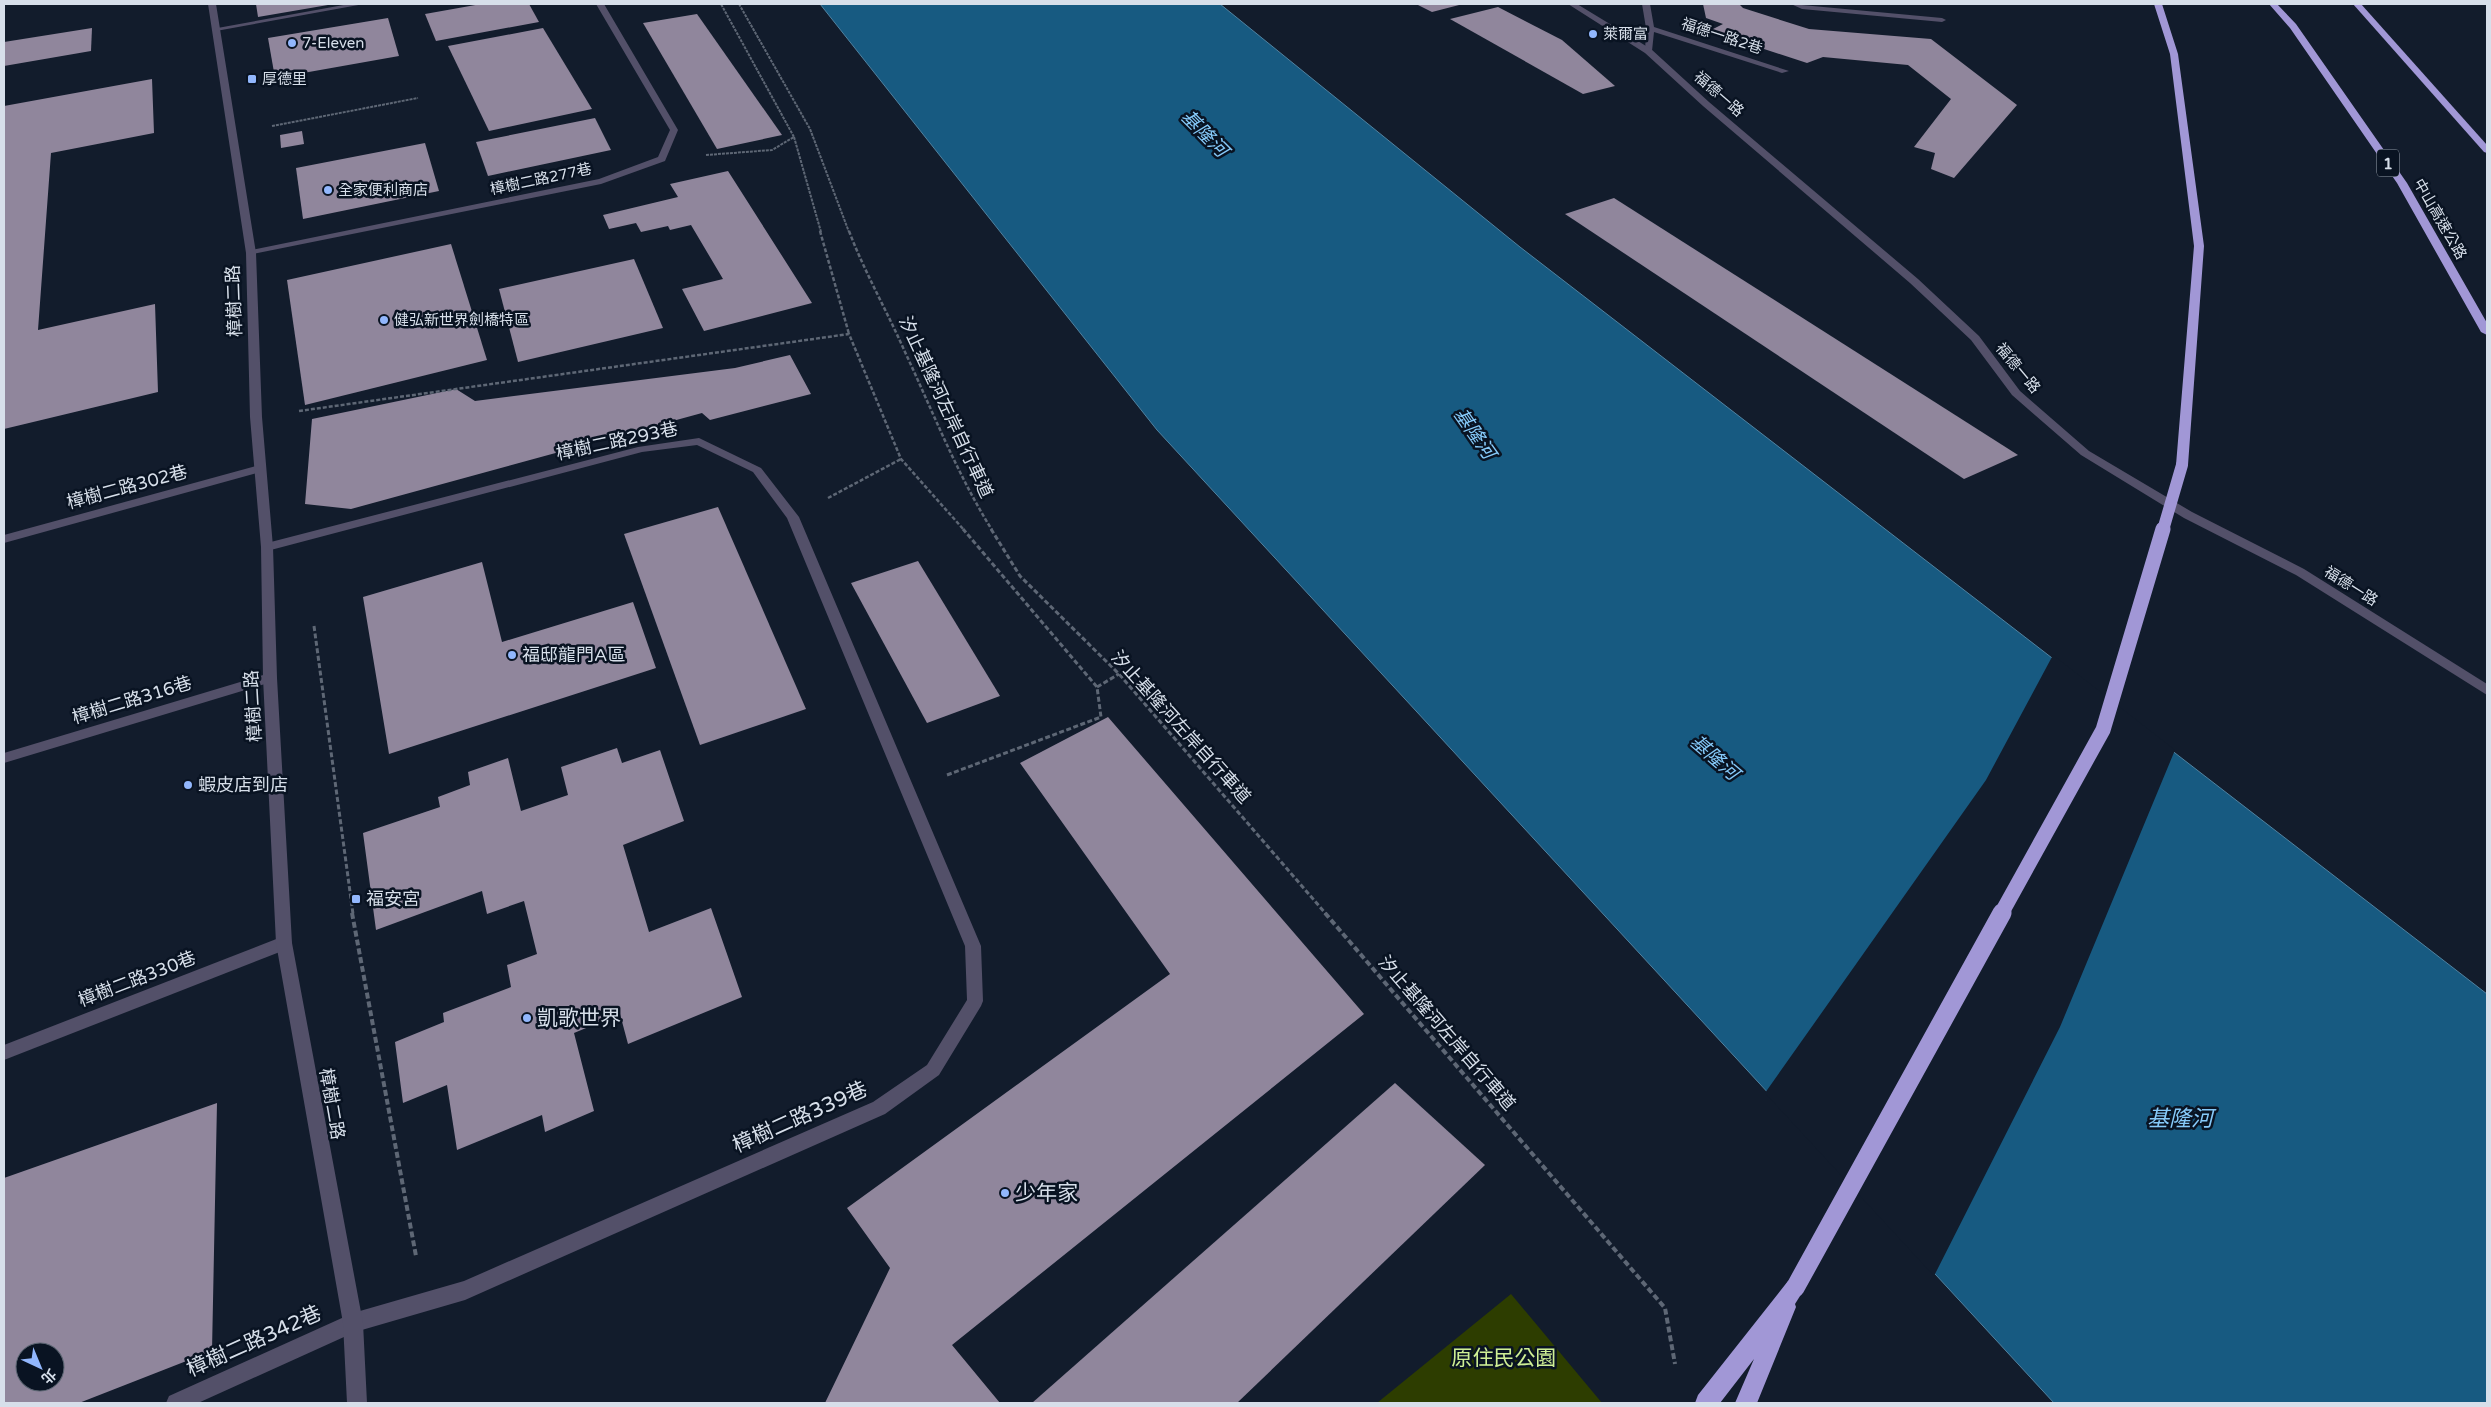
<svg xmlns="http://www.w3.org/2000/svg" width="2491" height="1407" font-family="'Varela Round','Noto Sans TC',sans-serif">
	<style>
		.green { fill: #2d3d00 }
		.water { fill: #175a81; stroke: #5182a0 }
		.pier { fill: #121c2c }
		.building { fill: #90869c; fill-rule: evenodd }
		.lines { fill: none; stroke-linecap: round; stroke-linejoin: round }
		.path-far3 { stroke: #5e6775; stroke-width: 2; stroke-dasharray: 3 1; stroke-linecap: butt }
		.path-far2 { stroke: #5e6775; stroke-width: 2.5; stroke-dasharray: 4 2; stroke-linecap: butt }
		.path-far1 { stroke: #5e6775; stroke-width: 3; stroke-dasharray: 5 2.5; stroke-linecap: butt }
		.path { stroke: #5e6775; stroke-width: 4; stroke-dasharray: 6 3; stroke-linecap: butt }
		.service { fill: #535069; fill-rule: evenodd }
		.minor { fill: #535069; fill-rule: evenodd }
		.tertiary { fill: #535069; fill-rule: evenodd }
		.motorway { fill: #a197d6; fill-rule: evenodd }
		.motorway-bridge-far2 { stroke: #a197d6; stroke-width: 12 }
		.motorway-bridge-far1 { stroke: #a197d6; stroke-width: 15 }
		.motorway-bridge { stroke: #a197d6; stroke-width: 19 }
		.poi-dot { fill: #92b7fd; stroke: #091322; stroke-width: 2 }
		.labels { text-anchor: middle; stroke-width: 5; stroke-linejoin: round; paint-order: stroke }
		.far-poi-label { font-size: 15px; fill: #d7dfea; stroke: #091322; text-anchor: start }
		.far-street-label { font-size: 15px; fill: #d7dfea; stroke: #091322 }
		.shield { fill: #091322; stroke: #99a2ae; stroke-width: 1 }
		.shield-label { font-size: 16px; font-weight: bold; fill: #d7dfea }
		.street-label { font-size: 18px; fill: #d7dfea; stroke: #091322 }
		.poi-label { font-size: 18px; fill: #d7dfea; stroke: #091322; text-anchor: start }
		.water-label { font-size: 19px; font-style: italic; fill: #86cafa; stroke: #091322 }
		.near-poi-label { font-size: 21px; fill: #d7dfea; stroke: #091322; text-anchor: start }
		.near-street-label { font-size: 21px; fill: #d7dfea; stroke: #091322 }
		.near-park-label { font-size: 21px; fill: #d0f095; stroke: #091322 }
		.near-water-label { font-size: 22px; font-style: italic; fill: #86cafa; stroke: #091322 }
	</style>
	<rect width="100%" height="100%" fill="#121c2c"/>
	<path class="green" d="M1511,1294L1602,1403H1377Z"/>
	<path class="water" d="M820,4H1220L1520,247L2487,994V1403H2054L1157,430Z"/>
	<path class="pier" d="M2053,655L2175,750L2060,1027L1934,1276L1765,1093L1986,780Z"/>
	<g class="building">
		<path d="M256,4H328V5L258,17Z"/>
		<path d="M481,4H529L539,22L436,41L425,14Z"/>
		<path d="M1416,4H1463L1432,12Z"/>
		<path d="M1703,4H1739L1743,8L1809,29L1931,39L2017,105L1954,178L1931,169L1935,153L1914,147L1951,99L1908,65L1823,57L1807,63L1709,31L1723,24L1706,18Z"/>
		<path d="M1498,7L1562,40L1615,86L1583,94L1450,19Z"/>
		<path d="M697,14L782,135L717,149L643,23Z"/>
		<path d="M388,18L399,56L275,78L268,38Z"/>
		<path d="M92,28L91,51L4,66V42Z"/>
		<path d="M543,28L592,109L489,131L448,46Z"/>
		<path d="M152,79L154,133L51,153L38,330L155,304L158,392L4,429V106Z"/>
		<path d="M595,118L611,150L488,176L476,142Z"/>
		<path d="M302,131L304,144L281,148L280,135Z"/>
		<path d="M425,143L439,191L303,219L296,168Z"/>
		<path d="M728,171L812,303L704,331L682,289L723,279L691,225L670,230L668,226L641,232L636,223L609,229L603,215L678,197L670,184Z"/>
		<path d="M1614,198L2018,455L1964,479L1565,214Z"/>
		<path d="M451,244L487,360L305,405L287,280Z"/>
		<path d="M634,259L663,328L518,362L499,289Z"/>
		<path d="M790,355L811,394L710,420L702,413L351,509L305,504L312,419L456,389L475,401L735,368Z"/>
		<path d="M718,507L806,709L700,745L624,534Z"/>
		<path d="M918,561L1000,696L927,723L851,583Z"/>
		<path d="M482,562L502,642L633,602L656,668L389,754L363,597Z"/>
		<path d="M1108,717L1364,1014L952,1345L1000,1403H825L890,1268L847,1208L1170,974L1020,763Z"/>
		<path d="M617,748L622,763L660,750L684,821L623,845L649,932L711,908L742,997L628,1044L620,1014L574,1033L594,1111L545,1132L542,1115L457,1150L447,1085L403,1103L395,1042L444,1022L443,1013L511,987L507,965L537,954L524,901L487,914L482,891L376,930L363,833L440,807L438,797L470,785L468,772L508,758L521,811L568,795L561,767Z"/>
		<path d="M1395,1083L1485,1165L1237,1403H1032Z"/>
		<path d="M217,1103L212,1351L79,1403H4V1178ZM25,1352H55V1382H25Z"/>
	</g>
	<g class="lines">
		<g class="path-far3">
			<path d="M739,4L810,129L849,232"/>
			<path d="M272,126L418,98"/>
			<path d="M794,137L821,232"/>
			<path d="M706,155L772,150L794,137L721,4"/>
		</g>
		<g class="path-far2">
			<path d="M820,231L849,334"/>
			<path d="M849,231C865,273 887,311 905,352C933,412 957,474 992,530"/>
			<path d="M299,411L849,334L901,459L964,530"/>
			<path d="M828,498L901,459"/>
		</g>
		<g class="path-far1">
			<path d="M991,529L1020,576L1119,674L1326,914"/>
			<path d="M314,626L353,914"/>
			<path d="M1097,687L1119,674"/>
			<path d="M947,775L1101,717L1097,687L963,529"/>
		</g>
		<g class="path">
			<path d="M352,913L416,1256"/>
			<path d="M1325,913L1665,1308L1675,1364"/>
		</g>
		<g class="service">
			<path d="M699,438L761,468L799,517L981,946L983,1001L981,1006L939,1075L885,1114L465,1300L355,1332L198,1403H166L169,1396L353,1313L464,1281L873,1102L927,1065L967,1000L965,946L787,518L753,472L697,445L642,452L267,551L261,547L267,543L638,447Z"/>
			<path d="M284,936L290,938L292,943L290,948L4,1060V1045Z"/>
		</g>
		<g class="minor">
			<path d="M349,4H364L216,31L212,29Z"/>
			<path d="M596,4H604L678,130L665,161L601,184L248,255L246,253L251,250L599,179L658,157L670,130Z"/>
			<path d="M1642,4H1650L1654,27L1789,71L1782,73L1654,32L1652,51L1645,53L1646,28Z"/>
			<path d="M1791,4L1942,18L1946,20L1942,22L1802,9Z"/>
			<path d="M260,465L266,469L264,471L4,543V535Z"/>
			<path d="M270,673L275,675L277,678L275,681L4,763V753Z"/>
		</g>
		<g class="tertiary">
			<path d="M208,4H216L256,253L262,417L273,547L277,678L292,943L363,1323L367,1403H347L343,1323L276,943L263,678L261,547L250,417L246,253Z"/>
			<path d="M1568,4H1577L1651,49L1709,102L1918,279L1979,336L2020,391L2089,451L2192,512L2304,569L2487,684V695L2296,575L2184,518L2081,455L2012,395L1971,340L1910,283L1703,106L1645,53Z"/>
		</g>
		<g class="motorway">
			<path d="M2154,4H2162L2178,54L2204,246L2188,465L2182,469L2176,465L2194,246L2170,54Z"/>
			<path d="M2269,4H2277L2296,24L2407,183L2487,323V335L2481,332L2397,183L2290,28Z"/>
			<path d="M2353,4H2361L2487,145V153L2484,152Z"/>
			<path d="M1795,1278L1802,1281L1805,1288L1795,1304L1796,1307L1757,1403H1735L1754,1359L1720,1403H1695L1698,1395L1788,1281Z"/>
		</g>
		<path class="motorway-bridge-far2" d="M2163,530L2182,465"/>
		<path class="motorway-bridge-far1" d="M2001,914L2103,730L2163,529"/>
		<path class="motorway-bridge" d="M1795,1288L2002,913"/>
	</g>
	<g class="poi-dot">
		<circle cx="1593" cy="34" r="5"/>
		<circle cx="292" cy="43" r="5"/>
		<rect x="247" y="74" width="10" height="10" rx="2.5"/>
		<circle cx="328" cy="190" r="5"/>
		<circle cx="384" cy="320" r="5"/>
		<circle cx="512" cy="655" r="5"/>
		<circle cx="188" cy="785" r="5"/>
		<rect x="351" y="894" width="10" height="10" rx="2.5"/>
		<circle cx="527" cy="1018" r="5"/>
		<circle cx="1005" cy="1193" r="5"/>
	</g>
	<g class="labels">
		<g class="far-poi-label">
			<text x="1603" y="39">萊爾富</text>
			<text x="302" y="48">7-Eleven</text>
			<text x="262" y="84">厚德里</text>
			<text x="338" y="195">全家便利商店</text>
			<text x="394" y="325">健弘新世界劍橋特區</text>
		</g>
		<g class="far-street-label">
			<text transform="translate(1722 36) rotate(18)" y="5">福德一路2巷</text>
			<text transform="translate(1719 94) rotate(41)" y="5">福德一路</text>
			<text transform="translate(541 179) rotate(-12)" y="5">樟樹二路277巷</text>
			<text transform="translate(2440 219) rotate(60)" y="5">中山高速公路</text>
			<text transform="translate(2018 368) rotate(50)" y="5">福德一路</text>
			<text transform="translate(2351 586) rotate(32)" y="5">福德一路</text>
		</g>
		<rect class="shield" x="2377" y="149.5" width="22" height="27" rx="4"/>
		<g class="shield-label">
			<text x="2388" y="169">1</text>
		</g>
		<g class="street-label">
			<text transform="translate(234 301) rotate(-92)" y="6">樟樹二路</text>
			<text transform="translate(946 407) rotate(65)" y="6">汐止基隆河左岸自行車道</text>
			<text transform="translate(617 441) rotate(-12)" y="6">樟樹二路293巷</text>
			<text transform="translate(127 487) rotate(-15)" y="6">樟樹二路302巷</text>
			<text transform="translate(132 700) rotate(-17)" y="6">樟樹二路316巷</text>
			<text transform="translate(253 706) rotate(-93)" y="6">樟樹二路</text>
			<text transform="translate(1181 727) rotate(48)" y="6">汐止基隆河左岸自行車道</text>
			<text transform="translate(137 979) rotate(-21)" y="6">樟樹二路330巷</text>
			<text transform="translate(1447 1033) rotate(49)" y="6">汐止基隆河左岸自行車道</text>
			<text transform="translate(332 1104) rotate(80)" y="6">樟樹二路</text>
		</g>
		<g class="poi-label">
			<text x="522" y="661">福邸龍門A區</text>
			<text x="198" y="791">蝦皮店到店</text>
			<text x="366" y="905">福安宮</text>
		</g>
		<g class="water-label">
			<text transform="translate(1205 133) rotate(45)" y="7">基隆河</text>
			<text transform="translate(1475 433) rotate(55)" y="7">基隆河</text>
			<text transform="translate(1715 757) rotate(41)" y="7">基隆河</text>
		</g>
		<g class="near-poi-label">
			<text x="537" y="1025">凱歌世界</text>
			<text x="1015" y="1200">少年家</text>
		</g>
		<g class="near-street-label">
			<text transform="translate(800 1117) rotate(-24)" y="7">樟樹二路339巷</text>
			<text transform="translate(254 1341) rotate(-24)" y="7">樟樹二路342巷</text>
		</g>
		<g class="near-park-label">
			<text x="1504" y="1365">原住民公園</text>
		</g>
		<g class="near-water-label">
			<text x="2180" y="1126">基隆河</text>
		</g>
	</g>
	<rect width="2491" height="1407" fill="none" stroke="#d7dfea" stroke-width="10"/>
	<g transform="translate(40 1367) rotate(136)"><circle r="24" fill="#091322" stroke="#5b6572"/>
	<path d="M0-4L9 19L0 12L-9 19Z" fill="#92b7fd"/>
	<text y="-8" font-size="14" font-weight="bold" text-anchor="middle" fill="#d7dfea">北</text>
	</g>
</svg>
